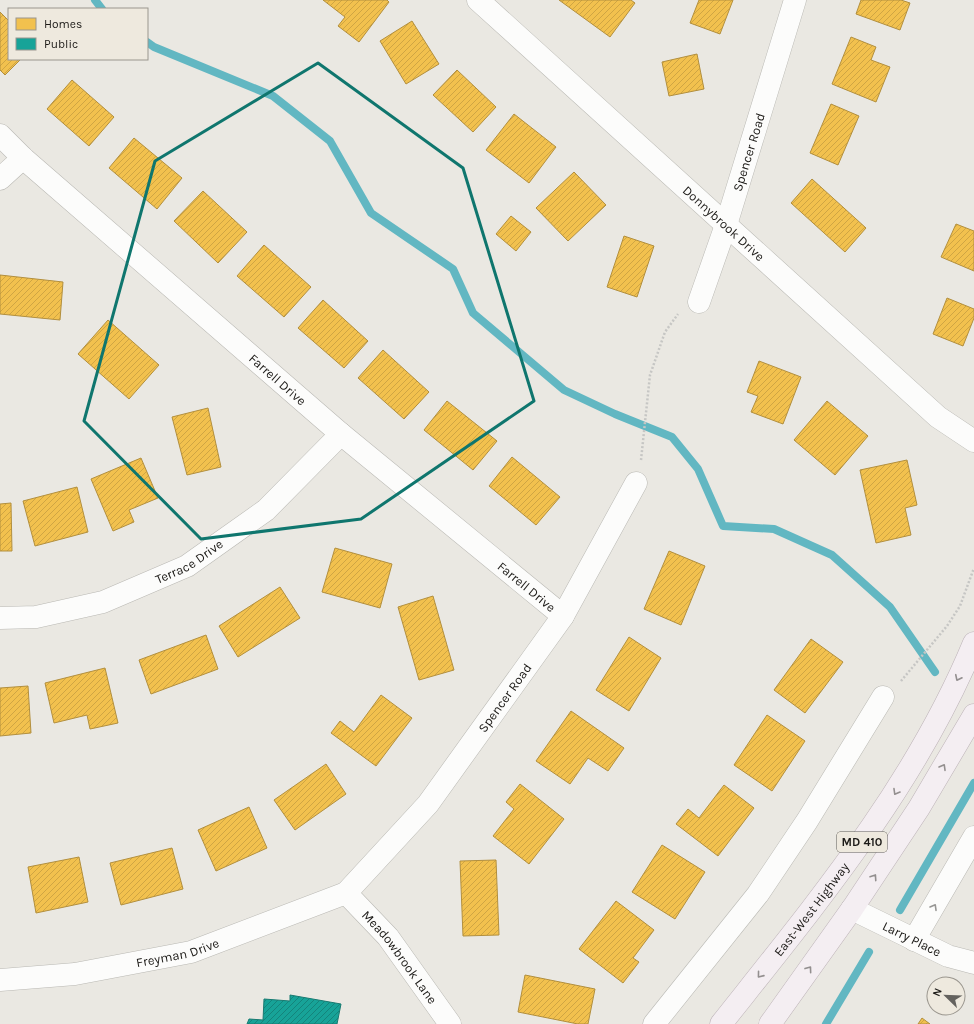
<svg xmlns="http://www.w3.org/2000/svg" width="974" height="1024" font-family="Karla,sans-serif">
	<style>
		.homes { fill: url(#homes-hatch); stroke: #b28f3e }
		.public { fill: url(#public-hatch); stroke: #187a71 }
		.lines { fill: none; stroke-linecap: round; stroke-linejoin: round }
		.stream { stroke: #62b7c2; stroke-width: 8 }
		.street-casing { stroke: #b9b8b3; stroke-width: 23 }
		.secondary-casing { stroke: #b9b8b3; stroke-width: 23 }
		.primary-casing { stroke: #bcb2b7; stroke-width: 23 }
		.path { stroke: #c6c6c4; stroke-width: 2.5; stroke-dasharray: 2 2; stroke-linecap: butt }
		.street { stroke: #fcfcfb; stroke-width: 22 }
		.secondary { stroke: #fcfcfb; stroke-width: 22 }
		.primary { stroke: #f4eef2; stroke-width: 22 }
		.oneway { stroke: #938f8f }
		.oneway2 { stroke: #979694 }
		.marked { fill: none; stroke: #0f766e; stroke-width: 3; stroke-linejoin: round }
		.labels { text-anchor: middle; stroke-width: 4; stroke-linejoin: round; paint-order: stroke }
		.shield { fill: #eee9de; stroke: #5b5853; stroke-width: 1 }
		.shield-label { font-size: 12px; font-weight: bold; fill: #1c1a17 }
		.street-label { font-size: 13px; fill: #1c1a17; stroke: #eee9de }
	</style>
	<defs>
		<pattern id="homes-hatch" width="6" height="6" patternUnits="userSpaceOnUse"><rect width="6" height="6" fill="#f2c14e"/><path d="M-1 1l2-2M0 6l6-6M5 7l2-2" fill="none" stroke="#cfa543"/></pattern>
		<pattern id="public-hatch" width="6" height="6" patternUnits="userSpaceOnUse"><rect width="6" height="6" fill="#17a398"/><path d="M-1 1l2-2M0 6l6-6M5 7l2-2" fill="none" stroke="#14847b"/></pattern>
	</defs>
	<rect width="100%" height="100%" fill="#eae8e2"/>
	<g class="homes">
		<path d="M323,0H387L389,2L359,42L338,26L345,17Z"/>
		<path d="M559,0H631L635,3L610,37Z"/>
		<path d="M699,0H733L720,34L690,23Z"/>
		<path d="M861,0H901L910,3L900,30L856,14Z"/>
		<path d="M0,12L9,21V59H21L5,75L0,70Z"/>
		<path d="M412,21L439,64L406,84L380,41Z"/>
		<path d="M851,37L876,47L871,60L890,67L876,102L832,84Z"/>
		<path d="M697,54L704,89L669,96L662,62Z"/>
		<path d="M457,70L496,107L473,132L433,95Z"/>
		<path d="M72,80L114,117L89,146L47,109Z"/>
		<path d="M831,104L859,116L838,165L810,153Z"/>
		<path d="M514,114L556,147L529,183L486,150Z"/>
		<path d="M134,138L182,178L157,209L109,168Z"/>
		<path d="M574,172L606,205L568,241L536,208Z"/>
		<path d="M812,179L866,228L845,252L791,203Z"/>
		<path d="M203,191L247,232L218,263L174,221Z"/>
		<path d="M511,216L531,232L516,251L496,234Z"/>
		<path d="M956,224L974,231V271L941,257Z"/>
		<path d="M624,236L654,246L637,297L607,287Z"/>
		<path d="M264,245L311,287L284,317L237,276Z"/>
		<path d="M0,275L63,282L60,320L0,314Z"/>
		<path d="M947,298L974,309V318L963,346L933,334Z"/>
		<path d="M323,300L368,341L344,368L298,328Z"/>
		<path d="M108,320L159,365L129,399L78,354Z"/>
		<path d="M383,350L429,392L404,419L358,378Z"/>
		<path d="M759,361L801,377L783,424L751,412L758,396L747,392Z"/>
		<path d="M447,401L497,441L473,470L424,430Z"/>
		<path d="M827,401L868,436L835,475L794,440Z"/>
		<path d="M208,408L221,467L187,475L172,417Z"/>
		<path d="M512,457L560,497L536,525L489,486Z"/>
		<path d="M141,458L158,498L129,510L134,522L113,531L91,479Z"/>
		<path d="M907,460L917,505L905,508L911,535L876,543L860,470Z"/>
		<path d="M77,487L88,532L35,546L23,501Z"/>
		<path d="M11,503L12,551H0V504Z"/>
		<path d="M335,548L392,564L380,608L322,592Z"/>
		<path d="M669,551L705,566L681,625L644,609Z"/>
		<path d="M280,587L300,618L238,657L219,626Z"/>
		<path d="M433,596L454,670L419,680L398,607Z"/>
		<path d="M206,635L218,669L151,694L139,660Z"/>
		<path d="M629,637L661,658L629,711L596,690Z"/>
		<path d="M811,639L843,662L805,713L774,690Z"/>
		<path d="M105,668L118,723L90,729L87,715L54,723L45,683Z"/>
		<path d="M28,686L31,733L0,736V688Z"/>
		<path d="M381,695L412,718L376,766L331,733L340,721L354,732Z"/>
		<path d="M571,711L624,748L608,771L588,758L570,784L536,761Z"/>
		<path d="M767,715L805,741L772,791L734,765Z"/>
		<path d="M326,764L346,794L295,830L274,800Z"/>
		<path d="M520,784L564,819L529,864L493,836L514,809L506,802Z"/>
		<path d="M724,785L754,808L718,856L676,824L688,809L699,818Z"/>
		<path d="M249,807L267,848L216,871L198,830Z"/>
		<path d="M662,845L705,872L675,919L632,892Z"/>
		<path d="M172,848L183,889L121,905L110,863Z"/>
		<path d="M79,857L88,902L36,913L28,867Z"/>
		<path d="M496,860L499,935L463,936L460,861Z"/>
		<path d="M616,901L654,930L633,958L639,962L623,983L579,949Z"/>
		<path d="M525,975L595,989L588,1024H578L518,1012Z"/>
		<path d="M922,1018L930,1024H918Z"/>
	</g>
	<path class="public" d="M290,995L341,1004L337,1024H247L249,1019L263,1020L264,999L290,1001Z"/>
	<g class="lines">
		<g class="stream">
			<path d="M95,0L102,9"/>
			<path d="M147,42L154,47L273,96L330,141L371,213L453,269L473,313L564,390L615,414L672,437L698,469L723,526L774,529L832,555L890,607L935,672"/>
			<path d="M900,910L974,783"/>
			<path d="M826,1024L869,952"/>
		</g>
		<defs>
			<g id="street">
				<path id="s1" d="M478,0L938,417L974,441"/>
				<path id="s2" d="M0,135L23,158L341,434L563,616"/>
				<path d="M0,179L23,158"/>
				<path id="s3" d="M699,302L726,225L795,0"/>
				<path id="s4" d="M0,618L36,617L103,602L187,566L266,510L341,434"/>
				<path id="s5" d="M346,893L428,804L563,616L636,483"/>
				<path id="s6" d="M852,909L948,956L974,963"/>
				<path d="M914,940L974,837"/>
				<path d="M654,1024L758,894L807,821L883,697"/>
			</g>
			<g id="secondary">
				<path id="s7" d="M0,980L75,974L191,952L346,893L388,937L450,1024"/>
			</g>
			<g id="primary">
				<path id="s8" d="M721,1024C816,904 915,786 974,643"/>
				<path d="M770,1024L852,909L919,808L974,715"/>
			</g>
		</defs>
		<use href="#street" class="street-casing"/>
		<use href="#secondary" class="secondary-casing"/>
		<use href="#primary" class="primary-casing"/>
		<g class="path">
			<path d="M641,460L650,375L665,332L678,314"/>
			<path d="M901,681L947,626L960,606L974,568"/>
		</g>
		<use href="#street" class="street"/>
		<use href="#secondary" class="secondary"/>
		<use href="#primary" class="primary"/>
	</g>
	<defs><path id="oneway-chevron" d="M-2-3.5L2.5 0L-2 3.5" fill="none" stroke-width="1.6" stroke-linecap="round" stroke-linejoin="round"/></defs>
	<g class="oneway">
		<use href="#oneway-chevron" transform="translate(958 678) rotate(116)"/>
		<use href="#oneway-chevron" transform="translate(943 767) rotate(-60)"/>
		<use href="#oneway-chevron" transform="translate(896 792) rotate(120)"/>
		<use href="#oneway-chevron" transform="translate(874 877) rotate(-56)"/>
		<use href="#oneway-chevron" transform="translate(809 969) rotate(-54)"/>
		<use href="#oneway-chevron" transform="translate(760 975) rotate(129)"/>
	</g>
	<use class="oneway2" href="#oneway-chevron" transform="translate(934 907) rotate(-60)"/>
	<path class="marked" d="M318,63L463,168L534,401L361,519L201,539L84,421L155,161Z"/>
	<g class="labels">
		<rect class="shield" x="837" y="832" width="50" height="20" rx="3"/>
		<g class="shield-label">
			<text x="862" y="846">MD 410</text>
		</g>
		<g class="street-label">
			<text dy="5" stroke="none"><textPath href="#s3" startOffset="158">Spencer Road</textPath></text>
			<text dy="5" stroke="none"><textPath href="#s1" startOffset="332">Donnybrook Drive</textPath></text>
			<text dy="5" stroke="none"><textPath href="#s2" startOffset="370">Farrell Drive</textPath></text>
			<text dy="5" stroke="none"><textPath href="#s4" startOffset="200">Terrace Drive</textPath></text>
			<text dy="5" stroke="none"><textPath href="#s2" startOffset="694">Farrell Drive</textPath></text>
			<text dy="5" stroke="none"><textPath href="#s5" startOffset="252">Spencer Road</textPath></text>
			<text dy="5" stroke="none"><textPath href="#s8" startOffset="146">East-West Highway</textPath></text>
			<text dy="5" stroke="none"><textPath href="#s6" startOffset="67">Larry Place</textPath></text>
			<text dy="5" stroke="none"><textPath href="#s7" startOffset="180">Freyman Drive</textPath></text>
			<text dy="5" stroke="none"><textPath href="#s7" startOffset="443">Meadowbrook Lane</textPath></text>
		</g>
	</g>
	<rect x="8" y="8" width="140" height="52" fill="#eee9de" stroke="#9a968e"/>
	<rect x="16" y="18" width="20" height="12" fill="#f2c14e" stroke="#9a968e"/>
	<text x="44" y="28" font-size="12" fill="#1c1a17">Homes</text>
	<rect x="16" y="38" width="20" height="12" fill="#17a398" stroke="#9a968e"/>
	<text x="44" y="48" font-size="12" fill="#1c1a17">Public</text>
	<g transform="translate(946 996) rotate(293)"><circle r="19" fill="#eee9de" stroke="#9a968e"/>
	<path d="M0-3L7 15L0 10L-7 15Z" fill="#64625e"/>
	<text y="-6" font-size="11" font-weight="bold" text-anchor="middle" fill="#1c1a17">N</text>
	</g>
</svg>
